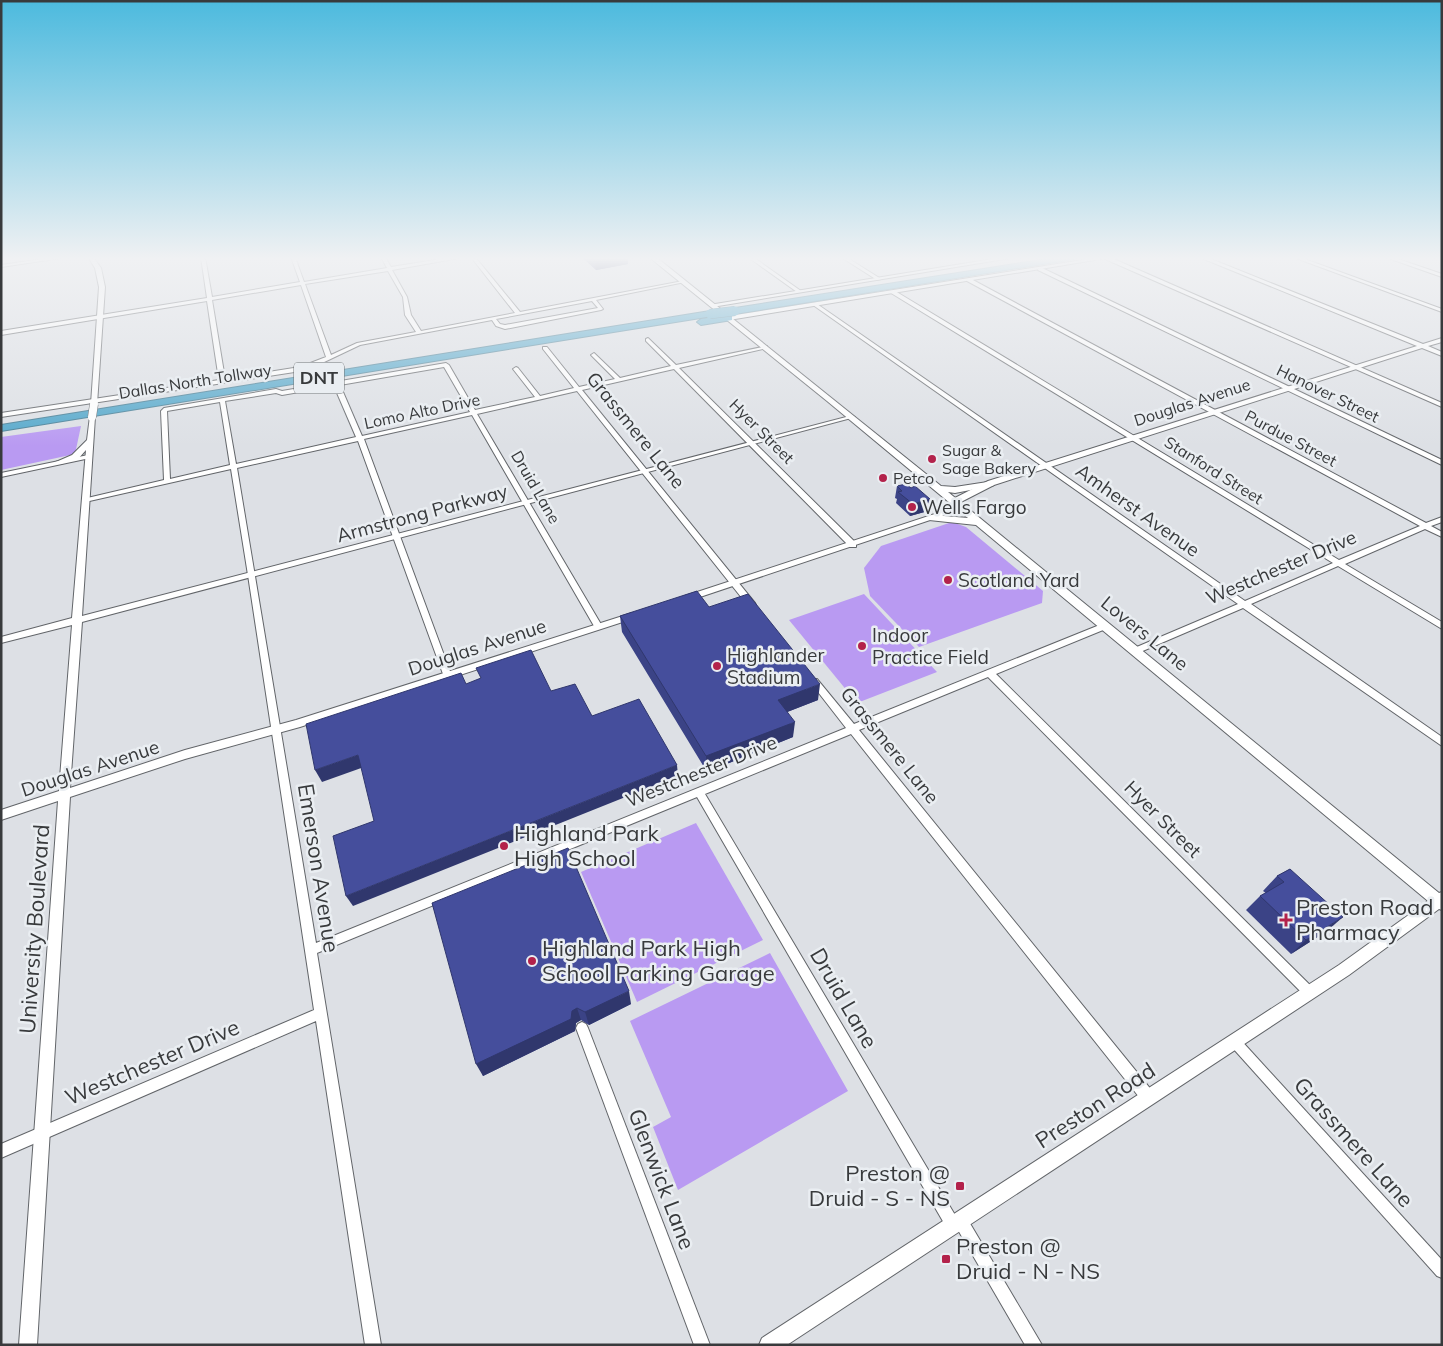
<svg xmlns="http://www.w3.org/2000/svg" width="1443" height="1346" font-family="Mulish,sans-serif">
	<style>
		.green { fill: #b99af2 }
		.lines { fill: none; stroke-linecap: round; stroke-linejoin: round }
		.minor-casing { stroke: #626569; stroke-width: 2 }
		.tertiary-casing { stroke: #626569; stroke-width: 2 }
		.secondary-casing { stroke: #626569; stroke-width: 2 }
		.motorway-casing { stroke: #4b8299; stroke-width: 2 }
		.minor { fill: #fff; fill-rule: evenodd }
		.tertiary { fill: #fff; fill-rule: evenodd }
		.secondary { fill: #fff; fill-rule: evenodd }
		.motorway { fill: #55a8cb; fill-rule: evenodd }
		.tertiary-bridge-casing { stroke: #626569; stroke-width: 9; stroke-linecap: butt }
		.motorway-bridge-casing { stroke: #4b8299; stroke-width: 10; stroke-linecap: butt }
		.tertiary-bridge { stroke: #fff; stroke-width: 8 }
		.motorway-bridge { stroke: #55a8cb; stroke-width: 9 }
		.wall { fill: #3b4386 }
		.shaded-wall { fill: #30376d }
		.building { fill: #454e9c; stroke: #30376d }
		.poi-dot { fill: #b3224b; stroke: #eaeef2; stroke-width: 2 }
		.labels { text-anchor: middle; stroke-width: 5; stroke-linejoin: round; paint-order: stroke }
		.far-street-label { font-size: 16px; fill: #383a3c; stroke: #eaeef2 }
		.far-poi-label { font-size: 16px; fill: #383a3c; stroke: #eaeef2; text-anchor: start }
		.shield { fill: #eaeef2; stroke: #6d7073; stroke-width: 1 }
		.shield-label { font-size: 18px; font-weight: bold; fill: #383a3c }
		.street-label { font-size: 19px; fill: #383a3c; stroke: #eaeef2 }
		.poi-label { font-size: 19px; fill: #383a3c; stroke: #eaeef2; text-anchor: start }
		.near-poi-label { font-size: 22px; fill: #383a3c; stroke: #eaeef2; text-anchor: start }
		.near-street-label { font-size: 22px; fill: #383a3c; stroke: #eaeef2 }
	</style>
	<rect width="100%" height="100%" fill="#dde0e5"/>
	<g class="green">
		<path d="M81,426L75,454L1,470V437Z"/>
		<path d="M952,522L966,527L1043,591L1042,603L919,647L870,596L864,568L881,546Z"/>
		<path d="M864,594L937,672L857,703L789,620Z"/>
		<path d="M696,823L763,940L637,1002L581,872Z"/>
		<path d="M770,953L848,1091L678,1190L653,1127L671,1117L630,1021Z"/>
	</g>
	<g class="lines">
		<defs>
			<g id="minor">
				<path d="M56,257H68L1,267V265Z"/>
				<path d="M201,257H205L212,297L300,282L291,257H295L304,282L387,268L381,257H385L391,267L454,257H465L392,270L407,297L411,315L421,331L515,313L471,257H475L520,312L683,281L685,282L596,300L603,309L601,310L505,329L496,326L492,320L360,345L320,364L301,371L1,417V413L219,380L207,301L1,335V331L207,298ZM388,271L403,297L405,315L416,332L357,343L331,355L305,284ZM301,285L326,357L300,367L225,379L212,300ZM592,301L598,308L505,325L500,324L496,319Z"/>
				<path d="M748,257H753L801,291L797,292Z"/>
				<path d="M841,257H846L881,279L877,280Z"/>
				<path d="M1105,257H1109L1442,403V407L1105,259Z"/>
				<path d="M1293,257H1299L1442,309V312Z"/>
				<path d="M1385,257H1392L1442,274V277Z"/>
				<path d="M1038,268H1042L1442,460V465L1038,270Z"/>
				<path d="M967,279H971L1426,523L1442,517V522L1431,526L1442,532V537L1425,529L1345,564L1442,622V629L1338,566L1251,604L1442,737V746L1243,608L1138,653H1132L1131,651L1132,649L1238,604L813,305L817,304L1245,601L1333,563L891,293V291H895L1339,560L1420,526L967,281Z"/>
				<path d="M648,338L676,365L767,346V348L679,368L856,543V547H850L674,369L582,390L755,603L756,605L755,607H749L577,391L477,414L602,626L598,629L594,626L472,415L364,439L451,674L447,677L443,674L358,441L237,468L316,943L846,728L811,683L810,681L811,679H817L854,724L1102,624H1108L1109,626L1108,628L996,674L1313,988L1315,992L1313,996L1309,998L1305,996L988,677L859,730L1153,1092L1155,1097L1153,1102L1148,1104L1143,1102L851,734L705,794L955,1215L960,1213L965,1215L1042,1345H1025L958,1230L953,1232L948,1230L697,797L317,953L381,1345H365L316,1021L1,1158V1144L314,1010L248,575L231,469L85,502L83,501V499L164,480L161,411L164,408L276,389L282,391L446,363L449,365L475,410L535,397L513,369L516,367L518,368L540,396L574,388L543,349V347H547L579,387L615,379L591,355L594,353L620,378L671,366L646,341V339ZM444,367L470,412L362,436L340,385ZM334,386L356,437L236,464L225,401L276,393L282,395ZM220,402L230,465L170,479L167,411Z"/>
				<path d="M88,455L90,456V458L1,477V473Z"/>
				<path d="M582,1022L586,1024L588,1028L710,1345H694L576,1028L578,1024Z"/>
				<path d="M1234,1035L1238,1037L1442,1260V1278L1437,1276L1230,1045L1228,1041L1230,1037Z"/>
			</g>
			<g id="tertiary">
				<path d="M88,257H93L101,268L105,287L97,404L94,406L91,404L99,287L95,268Z"/>
				<path d="M1005,257H1017L712,307L709,305Z"/>
				<path d="M1101,257H1113L729,320L726,318L729,316Z"/>
				<path d="M1199,257H1206L1423,344L1442,338V342L1428,346L1442,352V356L1422,348L994,485L957,504H951V500L988,481L1417,346Z"/>
				<path d="M90,416L95,417L82,616L850,416L855,417L82,622L70,788L185,750L296,720L629,614L632,613L637,616L635,618L300,727L185,759L70,797L37,1345H19L58,801L1,820V810L59,791L72,625L1,643V637L72,618L86,450L78,459L60,464L56,462L72,455L87,440Z"/>
				<path d="M959,506H962L966,508L691,600L688,601L683,598L685,596Z"/>
			</g>
			<path id="secondary" d="M649,257H656L941,486L955,487L994,481V485L991,486L955,493L948,492L1439,893L1442,892V910L1439,909L1349,975L787,1345H759L762,1338L1339,965L1428,901L976,525L929,520V516L932,515L968,518L827,401Z"/>
			<g id="motorway">
				<path d="M1059,257H1078L1074,259L735,314L731,311L735,308Z"/>
				<path d="M710,311L713,312V316L1,431V425Z"/>
				<path d="M729,315L732,316V320L701,325L697,322L701,319Z"/>
			</g>
		</defs>
		<use href="#minor" class="minor-casing"/>
		<use href="#tertiary" class="tertiary-casing"/>
		<use href="#secondary" class="secondary-casing"/>
		<use href="#motorway" class="motorway-casing"/>
		<use href="#minor" class="minor"/>
		<use href="#tertiary" class="tertiary"/>
		<use href="#secondary" class="secondary"/>
		<use href="#motorway" class="motorway"/>
		<defs>
			<path id="tertiary-bridge" d="M92,417L94,404"/>
			<path id="motorway-bridge" d="M710,314L735,311"/>
		</defs>
		<use href="#tertiary-bridge" class="tertiary-bridge-casing"/>
		<use href="#motorway-bridge" class="motorway-bridge-casing"/>
		<use href="#tertiary-bridge" class="tertiary-bridge"/>
		<use href="#motorway-bridge" class="motorway-bridge"/>
	</g>
	<g class="wall">
		<path d="M579,257H627L628,264L596,270L586,261Z"/>
		<path d="M897,486L928,511L910,516L896,503L897,499L895,498Z"/>
		<path d="M709,607L818,700L787,712L793,737L707,772L622,632L620,616Z"/>
		<path d="M1290,869L1327,931L1291,954L1246,910L1260,896L1266,893L1263,891L1277,876Z"/>
		<path d="M432,903L631,1004L589,1025L581,1020L576,1023L575,1031L483,1076Z"/>
	</g>
	<g class="shaded-wall">
		<path d="M616,257H627L628,264L596,270L595,261Z"/>
		<path d="M930,499L928,511L910,516L913,504Z"/>
		<path d="M820,684L818,700L777,716L778,700Z"/>
		<path d="M795,722L793,737L707,772L706,756Z"/>
		<path d="M358,755L364,767L322,782L315,770Z"/>
		<path d="M677,765L678,776L353,906L346,896Z"/>
		<path d="M1343,917L1327,931L1291,954L1306,940Z"/>
		<path d="M629,991L631,1004L589,1025L585,1012Z"/>
		<path d="M577,1008L581,1020L576,1023L575,1031L483,1076L476,1064Z"/>
	</g>
	<g class="building">
		<path d="M591,257H616L595,261Z"/>
		<path d="M906,484L911,488L915,486L930,499L913,504L898,492L902,491L897,486Z"/>
		<path d="M697,591L709,607L748,594L820,684L778,700L795,722L706,756L620,616Z"/>
		<path d="M531,650L551,691L575,684L592,716L639,699L677,765L346,896L333,836L374,821L358,755L315,770L306,724L461,673L466,684L481,678L476,668Z"/>
		<path d="M568,848L629,991L585,1012L577,1008L572,1011L571,1019L476,1064L432,903Z"/>
		<path d="M1290,869L1343,917L1306,940L1260,896L1284,882L1277,876Z"/>
	</g>
	<linearGradient id="sky" x2="0" y2="1"><stop stop-color="#4cbade"/><stop offset="0.58" stop-color="#f0f1f3"/><stop offset="1" stop-color="#f0f1f3" stop-opacity="0"/></linearGradient>
	<rect width="1443" height="446" fill="url(#sky)"/>
	<g class="poi-dot">
		<circle cx="932" cy="459" r="5"/>
		<circle cx="883" cy="478" r="5"/>
		<circle cx="912" cy="507" r="5"/>
		<circle cx="948" cy="580" r="5"/>
		<circle cx="862" cy="646" r="5"/>
		<circle cx="717" cy="666" r="5"/>
		<circle cx="504" cy="846" r="5"/>
		<path d="M1283.5 912.5h5v5h5v5h-5v5h-5v-5h-5v-5h5z"/>
		<circle cx="532" cy="961" r="5"/>
		<rect x="955" y="1181" width="10" height="10" rx="2.5"/>
		<rect x="941" y="1254" width="10" height="10" rx="2.5"/>
	</g>
	<g class="labels">
		<g class="far-street-label">
			<text transform="translate(195 381) rotate(-9)" y="6">Dallas North Tollway</text>
			<text transform="translate(1328 393) rotate(26)" y="6">Hanover Street</text>
			<text transform="translate(1192 402) rotate(-18)" y="6">Douglas Avenue</text>
			<text transform="translate(422 411) rotate(-12)" y="6">Lomo Alto Drive</text>
			<text transform="translate(762 431) rotate(45)" y="6">Hyer Street</text>
			<text transform="translate(1291 438) rotate(28)" y="6">Purdue Street</text>
			<text transform="translate(1214 470) rotate(32)" y="6">Stanford Street</text>
			<text transform="translate(536 487) rotate(60)" y="6">Druid Lane</text>
		</g>
		<g class="far-poi-label">
			<text x="942" y="456">Sugar &amp;<tspan x="942" dy="18">Sage Bakery</tspan></text>
			<text x="893" y="484">Petco</text>
		</g>
		<rect class="shield" x="294" y="362.5" width="50" height="31" rx="4"/>
		<g class="shield-label">
			<text x="319" y="384">DNT</text>
		</g>
		<g class="street-label">
			<text transform="translate(636 430) rotate(51)" y="7">Grassmere Lane</text>
			<text transform="translate(1138 510) rotate(35)" y="7">Amherst Avenue</text>
			<text transform="translate(422 513) rotate(-15)" y="7">Armstrong Parkway</text>
			<text transform="translate(1281 567) rotate(-23)" y="7">Westchester Drive</text>
			<text transform="translate(1145 633) rotate(39)" y="7">Lovers Lane</text>
			<text transform="translate(477 647) rotate(-18)" y="7">Douglas Avenue</text>
			<text transform="translate(890 745) rotate(51)" y="7">Grassmere Lane</text>
			<text transform="translate(90 768) rotate(-18)" y="7">Douglas Avenue</text>
			<text transform="translate(701 771) rotate(-22)" y="7">Westchester Drive</text>
			<text transform="translate(1163 819) rotate(45)" y="7">Hyer Street</text>
		</g>
		<g class="poi-label">
			<text x="922" y="514">Wells Fargo</text>
			<text x="958" y="587">Scotland Yard</text>
			<text x="872" y="642">Indoor<tspan x="872" dy="22">Practice Field</tspan></text>
			<text x="727" y="662">Highlander<tspan x="727" dy="22">Stadium</tspan></text>
		</g>
		<g class="near-poi-label">
			<text x="514" y="841">Highland Park<tspan x="514" dy="25">High School</tspan></text>
			<text x="1296" y="915">Preston Road<tspan x="1296" dy="25">Pharmacy</tspan></text>
			<text x="542" y="956">Highland Park High<tspan x="542" dy="25">School Parking Garage</tspan></text>
			<text x="950" y="1181" text-anchor="end">Preston @<tspan x="950" dy="25">Druid - S - NS</tspan></text>
			<text x="956" y="1254">Preston @<tspan x="956" dy="25">Druid - N - NS</tspan></text>
		</g>
		<g class="near-street-label">
			<text transform="translate(319 868) rotate(81)" y="8">Emerson Avenue</text>
			<text transform="translate(34 929) rotate(-86)" y="8">University Boulevard</text>
			<text transform="translate(844 998) rotate(60)" y="8">Druid Lane</text>
			<text transform="translate(152 1062) rotate(-23)" y="8">Westchester Drive</text>
			<text transform="translate(1095 1105) rotate(-33)" y="8">Preston Road</text>
			<text transform="translate(1354 1142) rotate(48)" y="8">Grassmere Lane</text>
			<text transform="translate(662 1179) rotate(69)" y="8">Glenwick Lane</text>
		</g>
	</g>
	<rect width="1443" height="1346" fill="none" stroke="#383a3c" stroke-width="5"/>
</svg>
